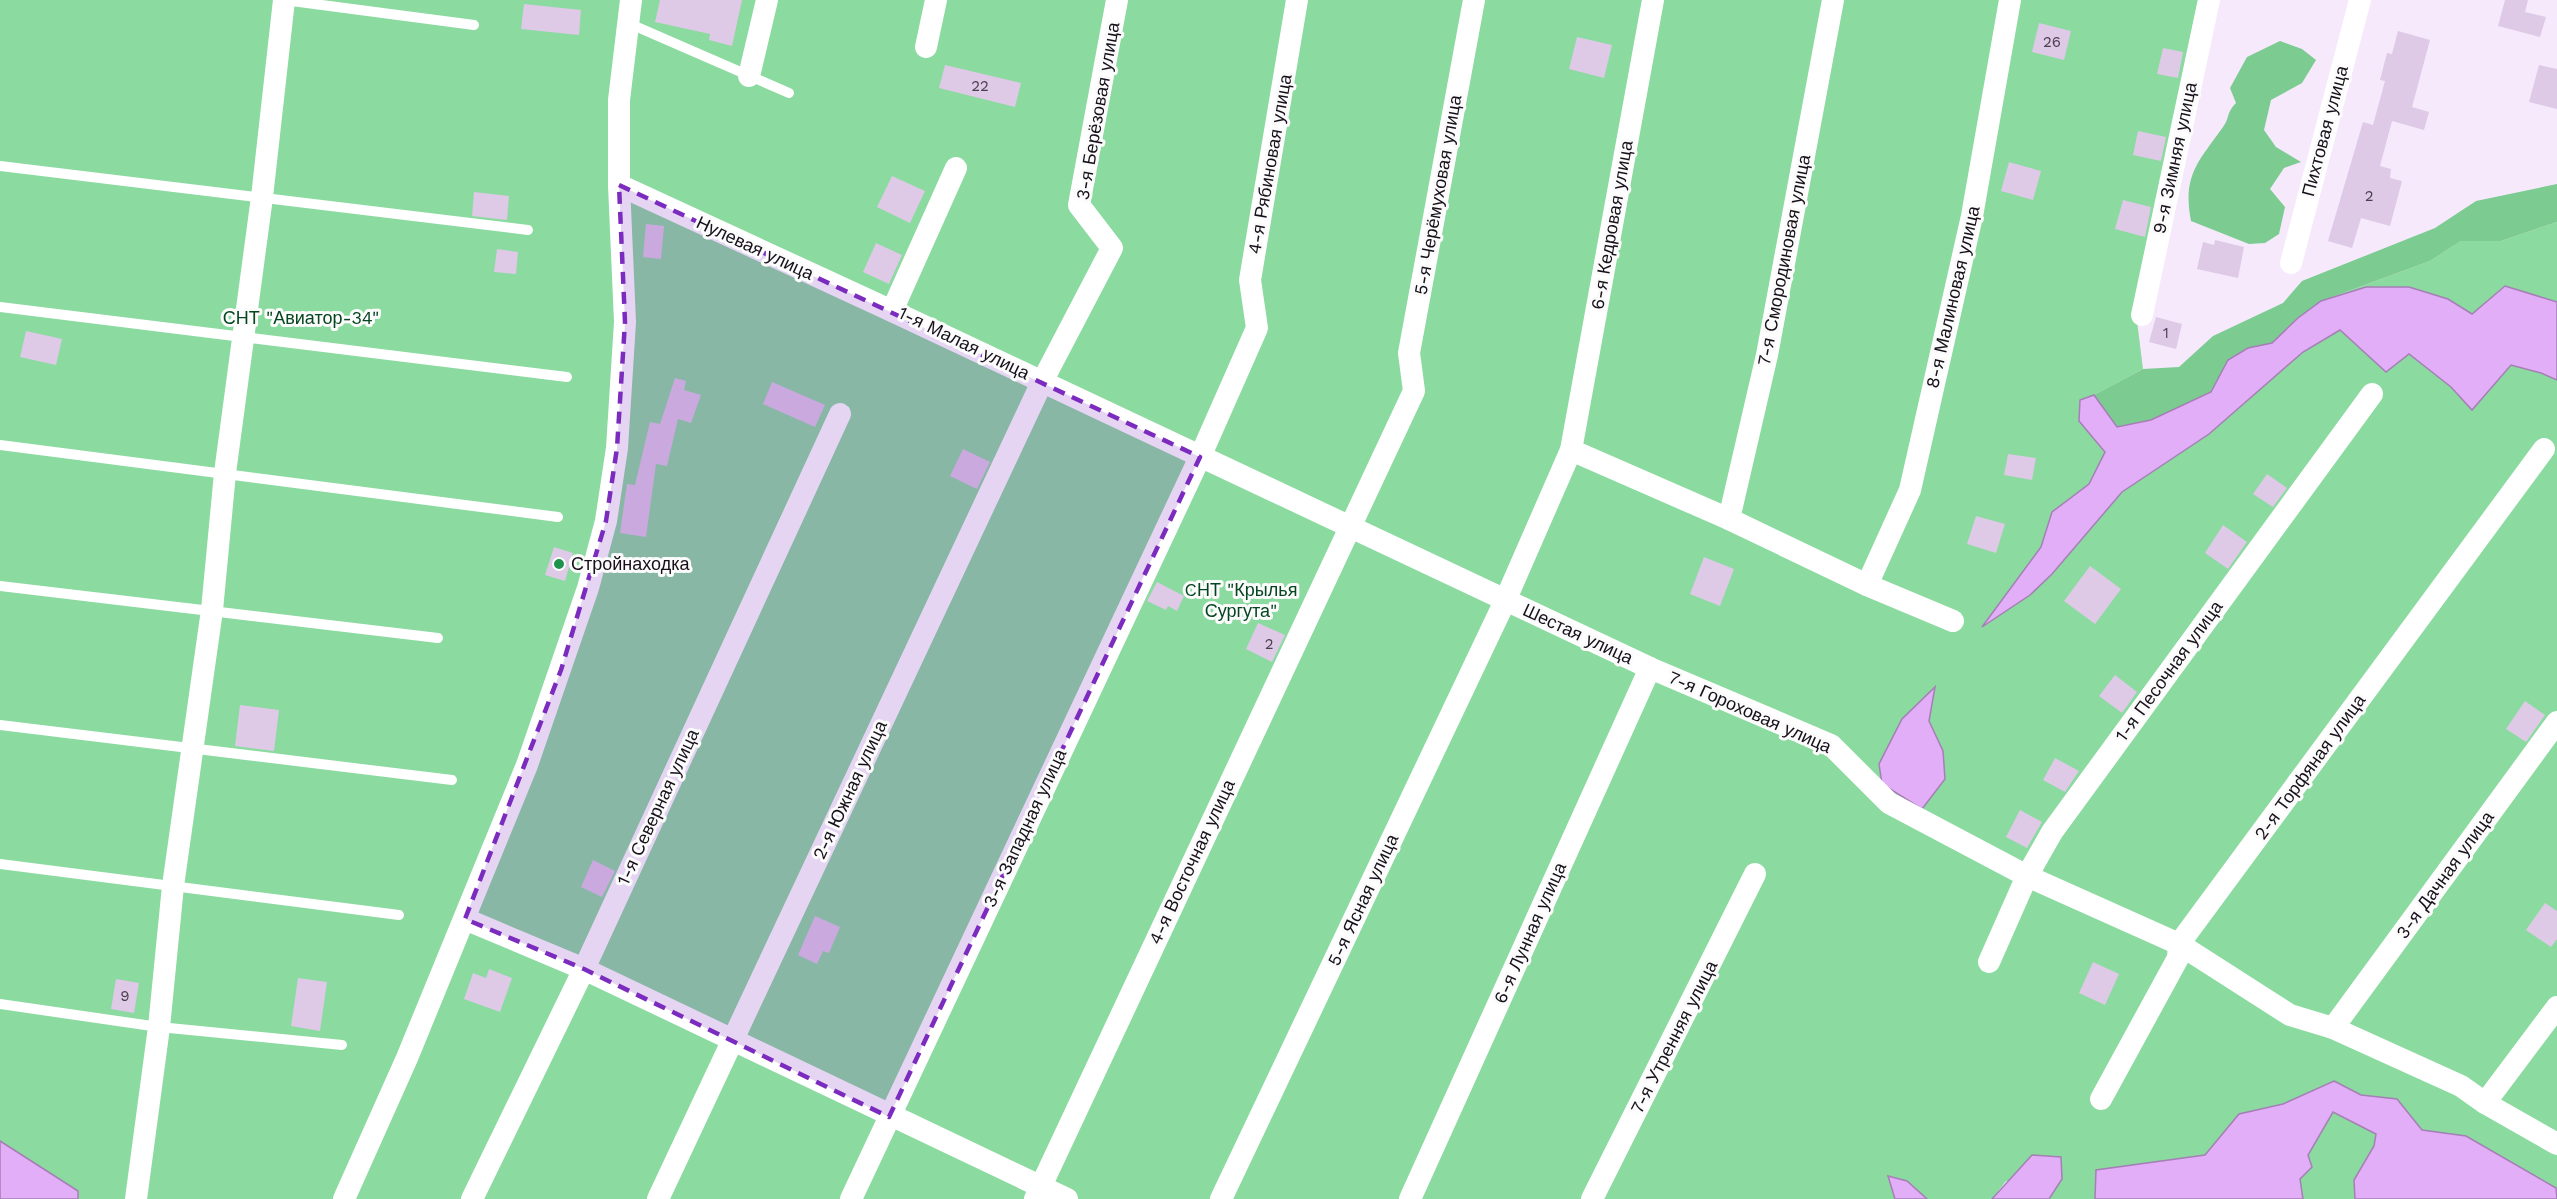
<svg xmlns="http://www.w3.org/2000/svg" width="2557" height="1199" font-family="'Work Sans',sans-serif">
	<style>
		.green { fill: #8bdaa0 }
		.forest { fill: #7ccb91 }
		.water { fill: #e2aef8; stroke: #a57fb5; stroke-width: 1.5 }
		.building { fill: #dec9e7 }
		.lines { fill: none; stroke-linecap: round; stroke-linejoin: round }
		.lane { stroke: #fff; stroke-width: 10 }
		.street { stroke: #fff; stroke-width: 22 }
		.marked { fill: #7b2cbf; fill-opacity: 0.2; stroke: #7b2cbf; stroke-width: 4.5; stroke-dasharray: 12 8; stroke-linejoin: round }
		.poi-dot { fill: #1f934e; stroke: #fbfbfb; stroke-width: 2 }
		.labels { text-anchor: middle; stroke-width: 6; stroke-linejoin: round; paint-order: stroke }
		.number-label { font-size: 15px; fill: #493e4d }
		.street-label { font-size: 18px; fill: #17101a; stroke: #fbfbfb }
		.park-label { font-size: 18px; fill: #054520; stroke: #fbfbfb }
		.poi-label { font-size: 18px; fill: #17101a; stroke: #fbfbfb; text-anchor: start }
	</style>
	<rect width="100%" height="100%" fill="#f5e9fb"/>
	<g class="green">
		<path d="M0,0H2198L2135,305L2143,369L2094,395L2117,427L2321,301L2430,261L2461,241H2501L2557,222V1189L2466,1136L2422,1131L2396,1099L2361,1095L2334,1081L2283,1104L2239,1114L2205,1155L2096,1170L2095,1199H2049L2062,1179L2006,1181L1992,1199H1927L1907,1181L1889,1176L1895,1199H0Z"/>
		<path d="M2333,1112L2376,1133L2374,1146L2354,1180L2355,1199H2303L2300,1179L2312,1167L2308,1155Z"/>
	</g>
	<g class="forest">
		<path d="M2280,41L2302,49L2316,60L2302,83L2271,100L2264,130L2276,147L2301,162L2284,168L2270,189L2285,207L2279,234L2265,243L2249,244L2191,221C2182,175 2199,161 2223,127C2230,118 2226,113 2236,103L2230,88L2247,57Z"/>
		<path d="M2557,184V222L2501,241H2461L2430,261L2321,301L2298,318L2272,343L2248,348L2228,360L2211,392L2151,420L2117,427L2094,395L2143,369L2179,367L2213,336L2283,303L2302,281L2435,228L2476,201Z"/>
	</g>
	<g class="water">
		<path d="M2505,286L2557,302V380L2541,373L2511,365L2472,410L2451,387L2409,354L2386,372L2340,330L2303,352L2209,434L2122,492L2052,574L2030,595L1982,627L2041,547L2052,512L2089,484L2105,452L2079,421L2080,400L2094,395L2117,427L2151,420L2211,392L2228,360L2248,348L2272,343L2298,318L2321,301L2366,287H2409L2448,299L2472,314Z"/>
		<path d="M1935,687L1929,721L1943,751L1945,779L1922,809L1882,784L1879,764L1902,719Z"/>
		<path d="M2334,1081L2361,1095L2397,1099L2422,1130L2466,1136L2556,1188L2557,1199H2355L2354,1180L2374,1146L2376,1134L2333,1112L2308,1155L2312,1167L2300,1179L2303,1199H2095L2096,1170L2205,1155L2239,1114L2283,1104Z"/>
		<path d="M0,1141L78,1191V1199H0Z"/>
		<path d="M2032,1155L2061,1157L2062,1179L2049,1199H1992Z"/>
		<path d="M1888,1176L1907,1181L1927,1199H1895Z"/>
	</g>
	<g class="building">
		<path d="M660,0H742L732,46L709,40L710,34L655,22Z"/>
		<path d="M2505,0H2528L2525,12L2546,17L2540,37L2498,26Z"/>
		<path d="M524,4L581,10L579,35L521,29Z"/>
		<path d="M2039,23L2071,31L2064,60L2032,52Z"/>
		<path d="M2398,31L2430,40L2412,107L2429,112L2424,130L2392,121L2380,166L2391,169L2390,178L2402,181L2390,226L2361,218L2352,248L2328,241L2363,122L2373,125L2385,81L2380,80L2387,53L2392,54Z"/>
		<path d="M1577,37L1612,45L1604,78L1569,69Z"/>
		<path d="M2163,48L2183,52L2178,78L2157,74Z"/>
		<path d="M945,65L1021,83L1015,107L939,88Z"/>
		<path d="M2539,65L2557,69V109L2529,102Z"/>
		<path d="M2138,131L2166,137L2161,161L2133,155Z"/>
		<path d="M2009,162L2041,171L2033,200L2001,191Z"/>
		<path d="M892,176L925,191L910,223L877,207Z"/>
		<path d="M474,192L509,196L507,220L472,216Z"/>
		<path d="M2123,200L2151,207L2145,237L2115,229Z"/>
		<path d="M646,224L664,226L661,259L643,257Z"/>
		<path d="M2215,240L2244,247L2238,278L2197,269L2203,242L2214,245Z"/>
		<path d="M876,243L902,255L889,284L863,272Z"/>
		<path d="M497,249L518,252L516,274L494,272Z"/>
		<path d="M2156,317L2182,324L2176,349L2149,342Z"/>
		<path d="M26,331L62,339L56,365L20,357Z"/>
		<path d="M675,378L686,381L684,390L701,395L691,423L678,419L667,466L656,464L646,537L620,533L627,484L635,485L650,422L660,424Z"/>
		<path d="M772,382L825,405L815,427L763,404Z"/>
		<path d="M963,449L990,462L977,489L950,476Z"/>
		<path d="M2008,454L2036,458L2032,480L2004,475Z"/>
		<path d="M2267,474L2287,488L2273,507L2253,494Z"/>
		<path d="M1976,516L2005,524L1996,553L1967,544Z"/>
		<path d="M2223,525L2247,542L2228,569L2205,553Z"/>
		<path d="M554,547L573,553L565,581L545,575Z"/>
		<path d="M1704,557L1734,569L1720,606L1690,594Z"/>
		<path d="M2090,566L2121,589L2095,624L2064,601Z"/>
		<path d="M1157,582L1184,596L1177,611L1168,606L1166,610L1147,601Z"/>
		<path d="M1258,623L1285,635L1272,662L1246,649Z"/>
		<path d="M2115,675L2137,692L2122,713L2099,696Z"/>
		<path d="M2525,701L2545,715L2526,742L2506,729Z"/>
		<path d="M240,705L279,710L274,751L235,746Z"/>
		<path d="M2055,758L2079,771L2065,792L2043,780Z"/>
		<path d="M2020,810L2042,822L2027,848L2006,837Z"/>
		<path d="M593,860L615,871L602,897L581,887Z"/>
		<path d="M2545,903L2557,911V939L2551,947L2526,930Z"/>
		<path d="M815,916L840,927L829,953L823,951L817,964L798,955Z"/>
		<path d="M2093,962L2119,974L2105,1005L2079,993Z"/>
		<path d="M489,969L512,978L500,1012L464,999L473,973L486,978Z"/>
		<path d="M298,978L327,982L320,1031L291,1026Z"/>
		<path d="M116,979L139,983L134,1013L111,1009Z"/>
	</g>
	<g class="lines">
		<g class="lane">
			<path d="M284,0L474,25"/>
			<path d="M628,23L789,93"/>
			<path d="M0,166L528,230"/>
			<path d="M0,307L567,377"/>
			<path d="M0,445L558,517"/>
			<path d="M0,586L438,638"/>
			<path d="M0,725L452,780"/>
			<path d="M0,864L399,915"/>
			<path d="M0,1004L159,1027L342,1045"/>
		</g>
		<g class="street">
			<path d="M926,47L936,0"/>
			<path d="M749,76L767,0"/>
			<path d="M619,185L892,311L1650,668L1831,745L1889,803L2027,876L2179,944L2290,1015L2333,1028L2461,1086L2485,1103L2557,1144"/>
			<path d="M2291,263L2360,0"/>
			<path d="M892,311L956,168"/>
			<path d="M2142,315L2209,0"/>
			<path d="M1571,450L1729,519L1867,585L1953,621"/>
			<path d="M1729,519L1767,355L1833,0"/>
			<path d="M1867,585L1910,490L1972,216L2010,0"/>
			<path d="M465,919L584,969L1067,1199"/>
			<path d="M1989,962L2027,876L2052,832L2372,394"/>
			<path d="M2333,1028L2557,722"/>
			<path d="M2101,1099L2178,958L2179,944L2544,449"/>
			<path d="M2485,1103L2557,1007"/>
			<path d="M136,1199L159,1027L173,886L212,610L225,473L262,197L284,0"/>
			<path d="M344,1199L407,1058L527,765L588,588L606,521L617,448L625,322L619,185V100L631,0"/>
			<path d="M472,1199L584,969L840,414"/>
			<path d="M658,1199L1042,382L1112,248L1079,205L1117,0"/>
			<path d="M851,1199L1200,457L1257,328L1250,280L1297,0"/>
			<path d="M1035,1199L1414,391L1409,353L1474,0"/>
			<path d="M1221,1199L1505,601L1571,450L1653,0"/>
			<path d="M1410,1199L1650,668"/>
			<path d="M1592,1199L1755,874"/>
		</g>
	</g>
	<path class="marked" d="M619,185L1200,457L889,1117L584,969L465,919L561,670L606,521L617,448L625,322Z"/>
	<circle class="poi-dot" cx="559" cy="564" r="6"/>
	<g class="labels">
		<g class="number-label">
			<text x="2052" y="47">26</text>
			<text x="980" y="91">22</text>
			<text x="2369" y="201">2</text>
			<text x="2166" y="338">1</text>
			<text x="1269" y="649">2</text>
			<text x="125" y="1001">9</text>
		</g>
		<g class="street-label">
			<text transform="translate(1098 111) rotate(-80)" y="6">3-я Берёзовая улица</text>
			<text transform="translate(2325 131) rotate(-75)" y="6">Пихтовая улица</text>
			<text transform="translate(2175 158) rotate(-78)" y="6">9-я Зимняя улица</text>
			<text transform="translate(1270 164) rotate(-80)" y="6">4-я Рябиновая улица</text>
			<text transform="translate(1438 195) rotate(-80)" y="6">5-я Черёмуховая улица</text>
			<text transform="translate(1612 225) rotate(-80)" y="6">6-я Кедровая улица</text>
			<text transform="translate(755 248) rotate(25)" y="6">Нулевая улица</text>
			<text transform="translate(1784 260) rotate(-79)" y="6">7-я Смородиновая улица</text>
			<text transform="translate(1953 297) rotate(-77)" y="6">8-я Малиновая улица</text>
			<text transform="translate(964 343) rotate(26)" y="6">1-я Малая улица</text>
			<text transform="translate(1578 634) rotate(25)" y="6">Шестая улица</text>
			<text transform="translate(2169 671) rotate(-54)" y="6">1-я Песочная улица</text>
			<text transform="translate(1750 712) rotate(24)" y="6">7-я Гороховая улица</text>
			<text transform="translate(2310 767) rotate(-54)" y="6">2-я Торфяная улица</text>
			<text transform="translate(850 790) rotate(-65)" y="6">2-я Южная улица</text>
			<text transform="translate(658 807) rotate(-65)" y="6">1-я Северная улица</text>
			<text transform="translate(1025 828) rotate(-65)" y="6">3-я Западная улица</text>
			<text transform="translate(1192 862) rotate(-65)" y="6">4-я Восточная улица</text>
			<text transform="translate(2445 875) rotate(-54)" y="6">3-я Дачная улица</text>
			<text transform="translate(1363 900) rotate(-65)" y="6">5-я Ясная улица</text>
			<text transform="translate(1530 933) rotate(-66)" y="6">6-я Лунная улица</text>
			<text transform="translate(1674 1037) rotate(-63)" y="6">7-я Утренняя улица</text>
		</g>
		<g class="park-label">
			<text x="301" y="324">СНТ "Авиатор-34"</text>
			<text x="1241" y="596">CНТ "Крылья<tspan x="1241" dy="21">Сургута"</tspan></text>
		</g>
		<g class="poi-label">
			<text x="571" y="570">Стройнаходка</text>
		</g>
	</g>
</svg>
